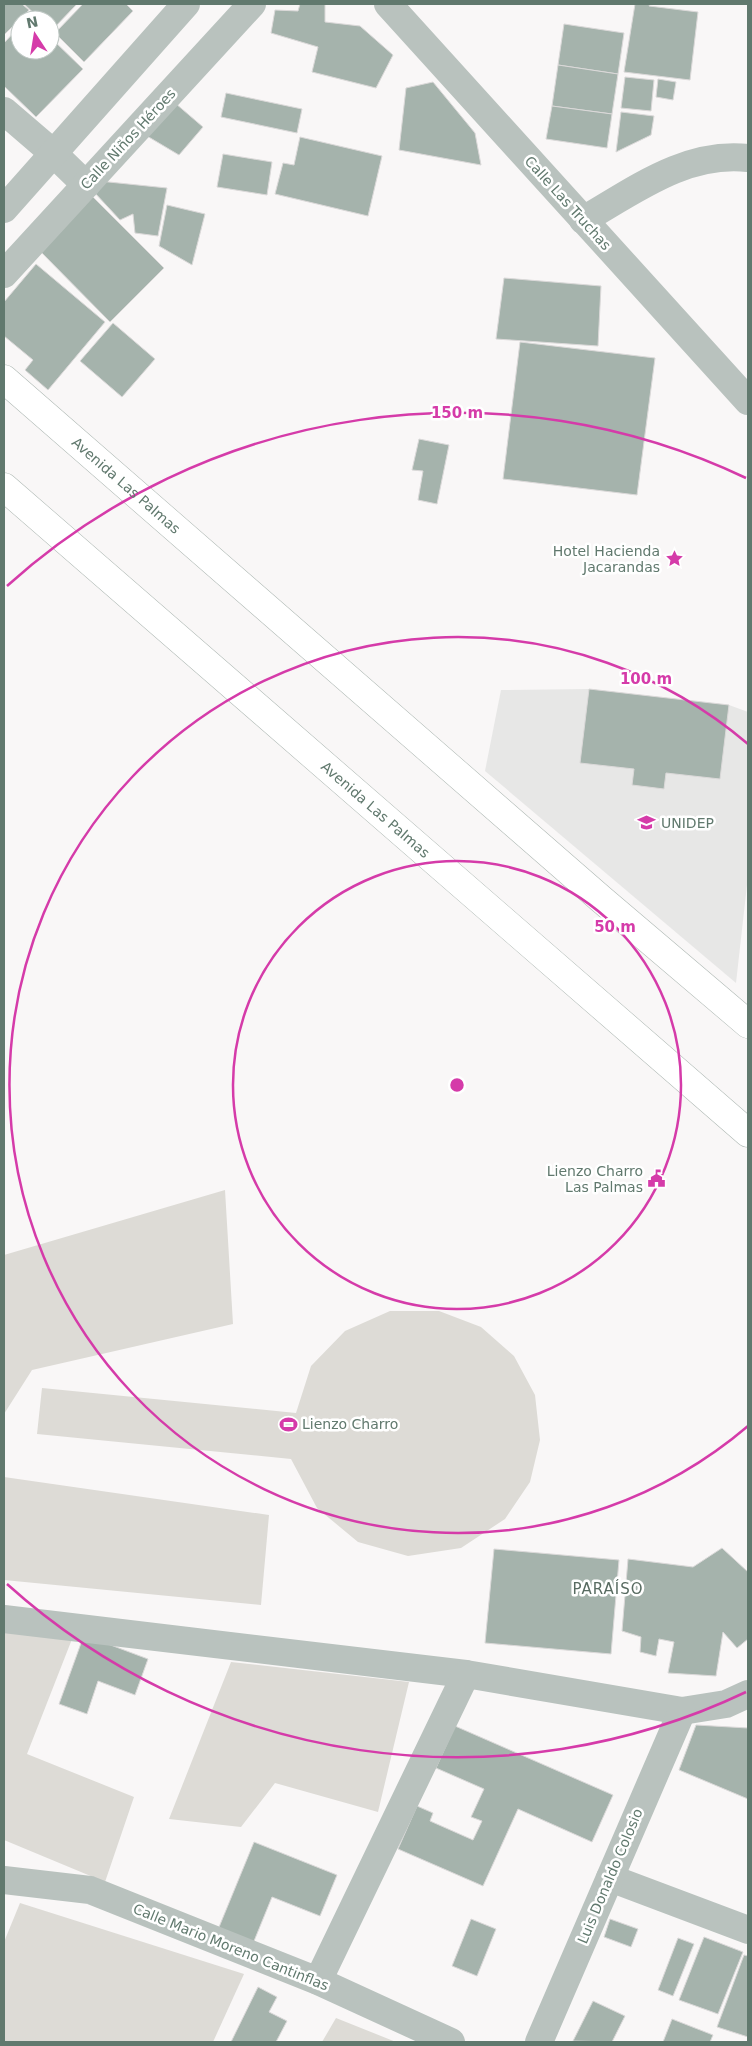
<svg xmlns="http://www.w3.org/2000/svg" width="752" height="2046" font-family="'DejaVu Sans',sans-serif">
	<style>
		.built { fill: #e7e7e6 }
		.green { fill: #dddbd6 }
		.building { fill: #a5b3ac; stroke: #dbd9d9 }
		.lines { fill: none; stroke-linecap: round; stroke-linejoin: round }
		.primary-casing { stroke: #aeb8b3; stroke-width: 29 }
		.street { stroke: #b9c2be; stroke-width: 28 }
		.primary { stroke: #fff; stroke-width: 28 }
		.ring { fill: none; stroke: #d53ba9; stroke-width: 2.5 }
		.labels { text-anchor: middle; stroke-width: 5; stroke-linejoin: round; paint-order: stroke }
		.street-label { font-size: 14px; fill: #61796e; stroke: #fff }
		.poi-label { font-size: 14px; fill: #61796e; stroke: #fff; text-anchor: end }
		.neighbourhood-label { font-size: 15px; letter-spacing: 1px; fill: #586b61; stroke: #fff }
		.centre { fill: #d53ba9; stroke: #fff; stroke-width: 2.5 }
		.ring-label { font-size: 15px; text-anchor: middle; font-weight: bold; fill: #d53ba9; stroke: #fff; stroke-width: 5; stroke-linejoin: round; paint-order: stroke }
	</style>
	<rect width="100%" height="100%" fill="#f9f7f7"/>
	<path class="built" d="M589,689L729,705L748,712V876L736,983L485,771L501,690Z"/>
	<g class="green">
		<path d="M225,1190L233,1324L32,1370L4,1414V1255Z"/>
		<path d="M390,1311H439L481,1327L514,1356L535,1395L540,1440L530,1482L505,1519L461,1548L408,1556L358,1542L317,1508L291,1459L37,1434L42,1388L296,1413L311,1366L345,1331Z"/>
		<path d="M4,1477L269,1515L261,1605L4,1580Z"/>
		<path d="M4,1627L74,1634L27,1754L134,1797L105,1882L4,1840Z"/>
		<path d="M231,1662L409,1682L378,1812L275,1783L241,1827L169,1819Z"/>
		<path d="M20,1903L244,1974L213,2042H8L4,2041V1942Z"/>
		<path d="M336,2018L396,2042H322Z"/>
	</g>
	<g class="building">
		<path d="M4,4H22L29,10L4,35Z"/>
		<path d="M24,4H77L52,30L50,20H41Z"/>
		<path d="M83,4H126L133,11L84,62L55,33Z"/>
		<path d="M300,4H325V22L360,26L393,55L376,88L312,72L318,47L271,33L275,10L298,11Z"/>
		<path d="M635,4H650L649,6L698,12L690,80L624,72Z"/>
		<path d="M564,24L624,33L618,74L558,65Z"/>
		<path d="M20,26V50H50V37L83,69L36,117L4,86V43Z"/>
		<path d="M558,65L618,74L612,114L552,106Z"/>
		<path d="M625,77L654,80L651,111L621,108Z"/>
		<path d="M658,79L676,82L673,100L656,97Z"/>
		<path d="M433,82L475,133L481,165L399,150L406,88Z"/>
		<path d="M226,93L302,109L297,133L221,117Z"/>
		<path d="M175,103L203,127L179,155L147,136Z"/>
		<path d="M552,106L612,114L607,148L546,139Z"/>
		<path d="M621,112L654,116L651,135L616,152Z"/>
		<path d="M300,137L382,156L368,216L275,194L283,163L294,165Z"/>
		<path d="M223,154L272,162L267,195L217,187Z"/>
		<path d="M99,181L167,188L158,236L135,233L133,214L120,220L94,192Z"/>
		<path d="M92,196L164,268L110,322L38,249Z"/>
		<path d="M167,205L205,214L192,265L159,246Z"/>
		<path d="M36,264L105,322L48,390L25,370L33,360L4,336V302Z"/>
		<path d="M504,278L601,286L598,346L496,339Z"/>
		<path d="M113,323L155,359L122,397L80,361Z"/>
		<path d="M520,342L655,358L637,495L503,479Z"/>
		<path d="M419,439L449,445L437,504L418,500L423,471L412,470Z"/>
		<path d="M589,689L729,705L720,779L666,773L664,789L632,785L634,769L580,763Z"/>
		<path d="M722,1548L748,1572V1639L737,1648L723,1632L716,1676L668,1673L674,1642L659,1639L656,1656L640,1652L641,1637L622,1631L628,1559L693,1567Z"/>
		<path d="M494,1549L619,1560L611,1654L485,1643Z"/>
		<path d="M84,1635L148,1659L135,1695L98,1681L87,1714L59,1704Z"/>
		<path d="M696,1725L748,1728V1799L679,1770Z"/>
		<path d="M455,1726L613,1795L592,1842L518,1809L483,1886L398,1849L417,1806L433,1813L430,1821L473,1840L482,1821L471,1817L484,1789L436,1768Z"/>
		<path d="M254,1842L337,1875L320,1916L272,1897L252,1946L217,1932Z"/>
		<path d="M471,1919L496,1929L477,1976L452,1966Z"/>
		<path d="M610,1919L638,1929L631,1947L604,1937Z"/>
		<path d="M704,1937L743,1952L718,2014L679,2000Z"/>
		<path d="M678,1938L694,1944L673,1996L658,1990Z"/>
		<path d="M744,1955L748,1956V2037L717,2027Z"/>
		<path d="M258,1987L277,1997L269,2012L287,2021L276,2042H231Z"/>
		<path d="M593,2001L625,2016L612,2042L573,2041Z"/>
		<path d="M672,2019L713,2035L710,2042H663Z"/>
	</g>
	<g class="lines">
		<defs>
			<g id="primary">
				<path id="s1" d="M4,379L601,899L748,1024"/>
				<path id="s2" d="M4,487L748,1133"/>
			</g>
		</defs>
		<use href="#primary" class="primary-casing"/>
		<g class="street">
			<path d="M388,4L748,401"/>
			<path d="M4,111L53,153L86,185"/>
			<path d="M4,209L186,4"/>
			<path d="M583,220C635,190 686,151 748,158"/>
			<path d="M4,274L252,4"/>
			<path d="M4,1619L466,1674L682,1711L726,1704L748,1694"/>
			<path d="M610,1878L748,1930"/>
			<path d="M4,1880L90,1890L318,1981L451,2042"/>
			<path d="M318,1981L466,1674"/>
			<path d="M539,2042L682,1711"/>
		</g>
		<use href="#primary" class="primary"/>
	</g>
	<g class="ring">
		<circle cx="457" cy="1085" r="224"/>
		<path d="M748 1426A448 448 0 1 1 748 744"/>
		<path d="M746 1692A672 672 0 0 1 7 1584M7 586A672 672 0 0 1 746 478"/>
	</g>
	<defs>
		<symbol id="sight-bare" viewBox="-9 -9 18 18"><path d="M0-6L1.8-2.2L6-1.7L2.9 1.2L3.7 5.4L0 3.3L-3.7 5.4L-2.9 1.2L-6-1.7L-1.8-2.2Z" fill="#d53ba9" stroke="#fff" stroke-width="2.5" paint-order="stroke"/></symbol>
		<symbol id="university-bare" viewBox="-9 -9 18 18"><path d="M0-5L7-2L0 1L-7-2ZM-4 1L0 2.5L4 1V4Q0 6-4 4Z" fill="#d53ba9" stroke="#fff" stroke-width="2.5" paint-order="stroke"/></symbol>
		<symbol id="civic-bare" viewBox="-9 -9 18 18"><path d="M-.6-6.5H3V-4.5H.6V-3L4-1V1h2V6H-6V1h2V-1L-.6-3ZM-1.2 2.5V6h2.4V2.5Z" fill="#d53ba9" stroke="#fff" stroke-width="2.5" paint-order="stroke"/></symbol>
		<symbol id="stadium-bare" viewBox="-9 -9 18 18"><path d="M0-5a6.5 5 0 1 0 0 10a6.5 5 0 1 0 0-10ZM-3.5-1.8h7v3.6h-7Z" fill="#d53ba9" stroke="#fff" stroke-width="2.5" paint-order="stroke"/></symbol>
	</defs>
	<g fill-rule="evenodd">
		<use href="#sight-bare" x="662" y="546" width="25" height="25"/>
		<use href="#university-bare" x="634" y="810" width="25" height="25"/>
		<use href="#civic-bare" x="644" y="1166" width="25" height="25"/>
		<use href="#stadium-bare" x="276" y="1412" width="25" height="25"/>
	</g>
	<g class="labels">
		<g class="street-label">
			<text transform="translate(128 139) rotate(-47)" y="5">Calle Niños Héroes</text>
			<text transform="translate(568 203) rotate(48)" y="5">Calle Las Truchas</text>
			<text dy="5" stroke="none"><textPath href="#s1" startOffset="162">Avenida Las Palmas</textPath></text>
			<text dy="5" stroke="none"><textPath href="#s2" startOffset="492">Avenida Las Palmas</textPath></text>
			<text transform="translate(610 1876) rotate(-67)" y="5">Luis Donaldo Colosio</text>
			<text transform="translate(231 1947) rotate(22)" y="5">Calle Mario Moreno Cantinflas</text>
		</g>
		<g class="poi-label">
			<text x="660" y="556">Hotel Hacienda<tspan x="660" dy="16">Jacarandas</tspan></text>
			<text x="661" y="828" text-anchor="start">UNIDEP</text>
			<text x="643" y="1176">Lienzo Charro<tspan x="643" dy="16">Las Palmas</tspan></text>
			<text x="302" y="1429" text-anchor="start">Lienzo Charro</text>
		</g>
		<g class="neighbourhood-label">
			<text x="608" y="1594">PARAÍSO</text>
		</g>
	</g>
	<circle cx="457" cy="1085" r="8" class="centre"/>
	<g class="ring-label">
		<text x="457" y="418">150 m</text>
		<text x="646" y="684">100 m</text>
		<text x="615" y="932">50 m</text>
	</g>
	<rect width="752" height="2046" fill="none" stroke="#61796e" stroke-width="10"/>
	<g transform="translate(35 35) rotate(348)"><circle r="24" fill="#ffffff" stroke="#c0c9c5"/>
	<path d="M0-4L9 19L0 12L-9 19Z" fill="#d53ba9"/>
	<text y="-8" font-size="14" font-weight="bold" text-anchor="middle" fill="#61796e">N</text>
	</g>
</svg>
